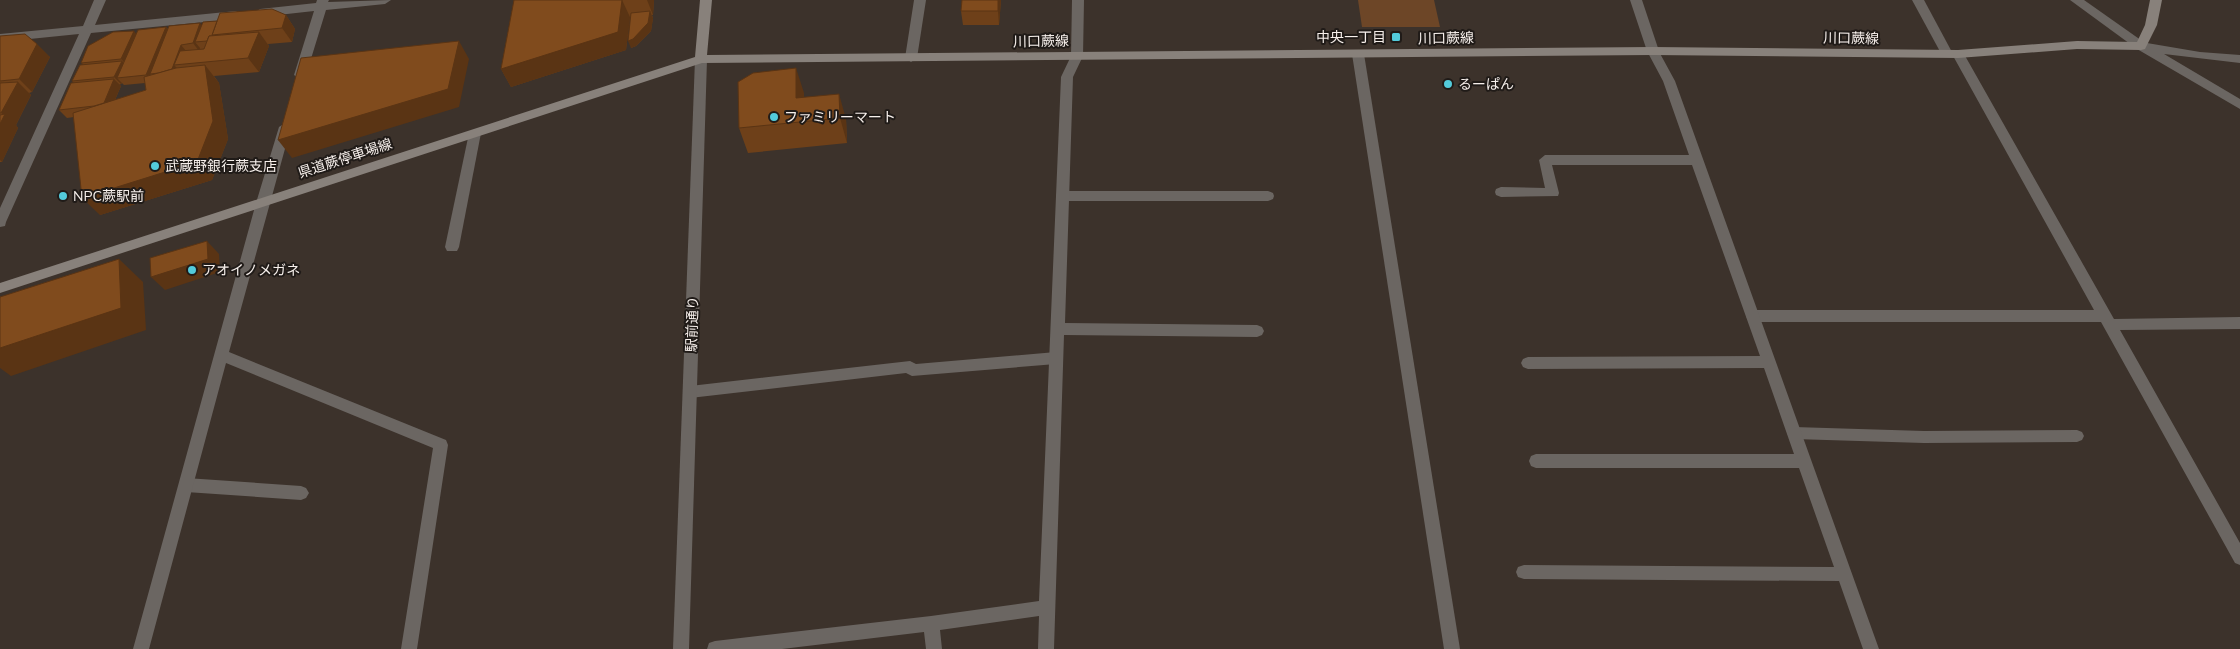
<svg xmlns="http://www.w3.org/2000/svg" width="2240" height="649" font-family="Mulish,'Noto Sans JP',sans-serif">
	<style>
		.green { fill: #6d4627 }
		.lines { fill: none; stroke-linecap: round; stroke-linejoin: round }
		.service { fill: #6b6662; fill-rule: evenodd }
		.minor { fill: #6b6662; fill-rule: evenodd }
		.tertiary { fill: #6b6662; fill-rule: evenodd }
		.secondary { fill: #88817b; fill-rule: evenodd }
		.wall { fill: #6e4019; fill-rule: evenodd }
		.shaded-wall { fill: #5a3414 }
		.building { fill: #804b1d; stroke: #5a3414 }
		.poi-dot { fill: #53cbdb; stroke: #201b18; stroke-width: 2 }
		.labels { text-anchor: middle; stroke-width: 4; stroke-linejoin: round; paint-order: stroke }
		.poi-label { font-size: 14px; fill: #f6efeb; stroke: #201b18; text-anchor: start }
		.street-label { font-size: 14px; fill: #f6efeb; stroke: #201b18 }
	</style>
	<rect width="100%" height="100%" fill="#3c322b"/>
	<path class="green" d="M1358,0H1434L1440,27H1362Z"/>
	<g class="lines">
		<g class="service">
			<path d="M2070,0H2084L2145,43L2147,46L2145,49H2137Z"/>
			<path d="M1358,50L1364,54L1460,649H1444L1352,54Z"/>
			<path d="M1958,50L1964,54L2114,319L2240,317V329L2120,330L2240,543V565L2235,563L2101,322H1753L1748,320L1746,316L1748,312L1753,310H2094L1952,54Z"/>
			<path d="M1062,191H1268L1273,193L1274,196L1273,199L1268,201H1062L1057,199L1056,196L1057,193Z"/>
			<path d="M1056,352L1061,354L1063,358L1061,362L1056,364L912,376L906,373L690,398L685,396L683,392L685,388L690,386L910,361L916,364Z"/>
			<path d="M1794,427L1924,431L2077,430L2082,432L2084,436L2082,440L2077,442L1924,443L1794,439L1789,437L1787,433L1789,429Z"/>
			<path d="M186,478L301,486L306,488L309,493L306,498L301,500L186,492L181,490L179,485L181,480Z"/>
		</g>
		<g class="minor">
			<path d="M94,0H106L95,25L236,11L242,15L236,19L91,33L6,222L5,226L0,227V208L79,34L0,42V34L83,26Z"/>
			<path d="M317,0H329L328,2L391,0L385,4L326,10L306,75L300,79L294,75L314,11L260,17L254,13L260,9L316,3Z"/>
			<path d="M914,0H926L917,58L911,62L905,58Z"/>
			<path d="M1072,0H1084L1083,56L1073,77L1065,323L1257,325L1262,327L1264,331L1262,335L1257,337L1064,335L1054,649H1038L1039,616L940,630L942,649H926L924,632L782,649H707L709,643L715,641L931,616L1039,601L1061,77L1071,56Z"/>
			<path d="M1912,0H1924L1953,54L1951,57H1943Z"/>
			<path d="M1653,47L1657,48L1675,81L1879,649H1863L1839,581L1524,579L1518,577L1516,572L1518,567L1524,565L1834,567L1799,468H1536L1531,466L1529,461L1531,456L1536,454H1794L1764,368L1528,369L1523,367L1521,363L1523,359L1528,357L1760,356L1692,165H1552L1559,193L1558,196L1501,197L1496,195L1495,192L1496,189L1501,187L1545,188L1539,160L1545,155H1689L1663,81L1647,51Z"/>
			<path d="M701,55L707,59L689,649H673L695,59Z"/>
			<path d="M285,123L291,127L229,352L446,440L448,445L417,649H401L433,448L226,363L149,649H133L256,203L279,127Z"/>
			<path d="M475,129L481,133L459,247L457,251H447L445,247L469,133Z"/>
		</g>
		<g class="tertiary">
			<path d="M1630,0H1642L1659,51L1657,54L1653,55L1647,51Z"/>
			<path d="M2141,42L2200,52L2240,55V63L2164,54L2240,99V109L2137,49L2135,46L2137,43Z"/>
		</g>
		<path class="secondary" d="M700,0H712L707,55L1653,47L1958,50L2077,41L2137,42L2145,25L2150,0H2162L2157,25L2145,49L2141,50L2077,49L1958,58L1653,55L702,63L0,293V283L695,57Z"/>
	</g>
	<g class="wall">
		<path d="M514,0H654L653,15H652L653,18L651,31L636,46L631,48L630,17L626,50L511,87L501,69Z"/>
		<path d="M962,0H1001L999,25H963L961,11Z"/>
		<path d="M286,15L295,29L292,42L268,44L269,46L259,72L214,76L219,83L228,139L212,180L100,215L74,117L67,118L59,110L74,83L72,81L83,64L81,63L136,34L166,27L168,29ZM122,83L124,85L145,83L146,90L115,100L121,86L119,85L121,84Z"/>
		<path d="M0,36L50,57L32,92L29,93L31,95L16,125L18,128L2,162H0Z"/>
		<path d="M804,93V97L846,119L847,143L748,153L739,128Z"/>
	</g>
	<g class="shaded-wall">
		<path d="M622,0L630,17L626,50L511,87L501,69Z"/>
		<path d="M647,0H654L653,15Z"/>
		<path d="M998,0H1001L999,25L998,11Z"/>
		<path d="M650,11L653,18L651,31L636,46L631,48L628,41Z"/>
		<path d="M286,15L295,29L292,42L282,28Z"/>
		<path d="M200,23L206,31L195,42L200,48L199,51L193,43Z"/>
		<path d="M166,27L172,34L150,74L154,78L152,82L146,75Z"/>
		<path d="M134,31L140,39L128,66L121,59Z"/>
		<path d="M259,32L269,46L259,72L248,58Z"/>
		<path d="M459,41L469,59L459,107L292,158L278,140Z"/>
		<path d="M37,44L50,57L32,92L19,79Z"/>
		<path d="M181,45L187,52L174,65L180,71L171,72Z"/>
		<path d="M122,61L128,68L117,78L122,83L121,84L114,77Z"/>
		<path d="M205,65L219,83L228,139L212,180L100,215L82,198Z"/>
		<path d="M796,68L804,93V123L796,98Z"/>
		<path d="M114,79L121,86L109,113L103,106Z"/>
		<path d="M18,82L31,95L16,125L18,128L2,162L0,160V124L4,115L1,113Z"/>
		<path d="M839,94L846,119L847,143L840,118Z"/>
		<path d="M207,241L219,254L220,272L165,290L151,277Z"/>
		<path d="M119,259L143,282L146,330L11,376L0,368V348Z"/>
	</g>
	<g class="building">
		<path d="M514,0H622L618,32L501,69Z"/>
		<path d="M962,0H998V11H961Z"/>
		<path d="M272,9L286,15L282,28L212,35L220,13Z"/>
		<path d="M650,11L648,23L633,39L628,41L631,13Z"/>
		<path d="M217,21L212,35L213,36H209L207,41L195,42L203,22Z"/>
		<path d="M200,23L193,43L181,45L172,69L159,73L150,74L169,26Z"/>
		<path d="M166,27L146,75L117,78L138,30Z"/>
		<path d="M134,31L121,59L81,63L88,46L113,32Z"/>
		<path d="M259,32L248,58L174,65L180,51L204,49L209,36Z"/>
		<path d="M25,34L37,44L19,79L0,81V36Z"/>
		<path d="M459,41L448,89L278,140L301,58Z"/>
		<path d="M122,61L114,77L72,81L80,65Z"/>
		<path d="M205,65L213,121L197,162L82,198L73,113L146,90L144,77L176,68Z"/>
		<path d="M796,68V98L839,94L840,118L739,128L738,82L753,73Z"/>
		<path d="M114,79L104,103L94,106L59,110L71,83Z"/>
		<path d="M18,82L1,113H0V83Z"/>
		<path d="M5,114L0,124V115Z"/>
		<path d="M207,241L208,259L151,277L150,258Z"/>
		<path d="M119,259L121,308L0,348V297Z"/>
	</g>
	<g class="poi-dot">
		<rect x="1391" y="32" width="10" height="10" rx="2.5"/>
		<circle cx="1448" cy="84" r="5"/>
		<circle cx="774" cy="117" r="5"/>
		<circle cx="155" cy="166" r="5"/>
		<circle cx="63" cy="196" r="5"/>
		<circle cx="192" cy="270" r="5"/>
	</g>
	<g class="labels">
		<g class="poi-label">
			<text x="1386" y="42" text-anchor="end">中央一丁目</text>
			<text x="1458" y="89">るーぱん</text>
			<text x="784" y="122">ファミリーマート</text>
			<text x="165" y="171">武蔵野銀行蕨支店</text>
			<text x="73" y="201">NPC蕨駅前</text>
			<text x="202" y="275">アオイノメガネ</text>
		</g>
		<g class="street-label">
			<text transform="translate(1446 38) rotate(-1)" y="5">川口蕨線</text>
			<text transform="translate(1851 38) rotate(1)" y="5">川口蕨線</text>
			<text transform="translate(1041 41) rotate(-1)" y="5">川口蕨線</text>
			<text transform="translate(345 158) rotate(-18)" y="5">県道蕨停車場線</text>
			<text transform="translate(692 324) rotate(-88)" y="5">駅前通り</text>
		</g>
	</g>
</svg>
